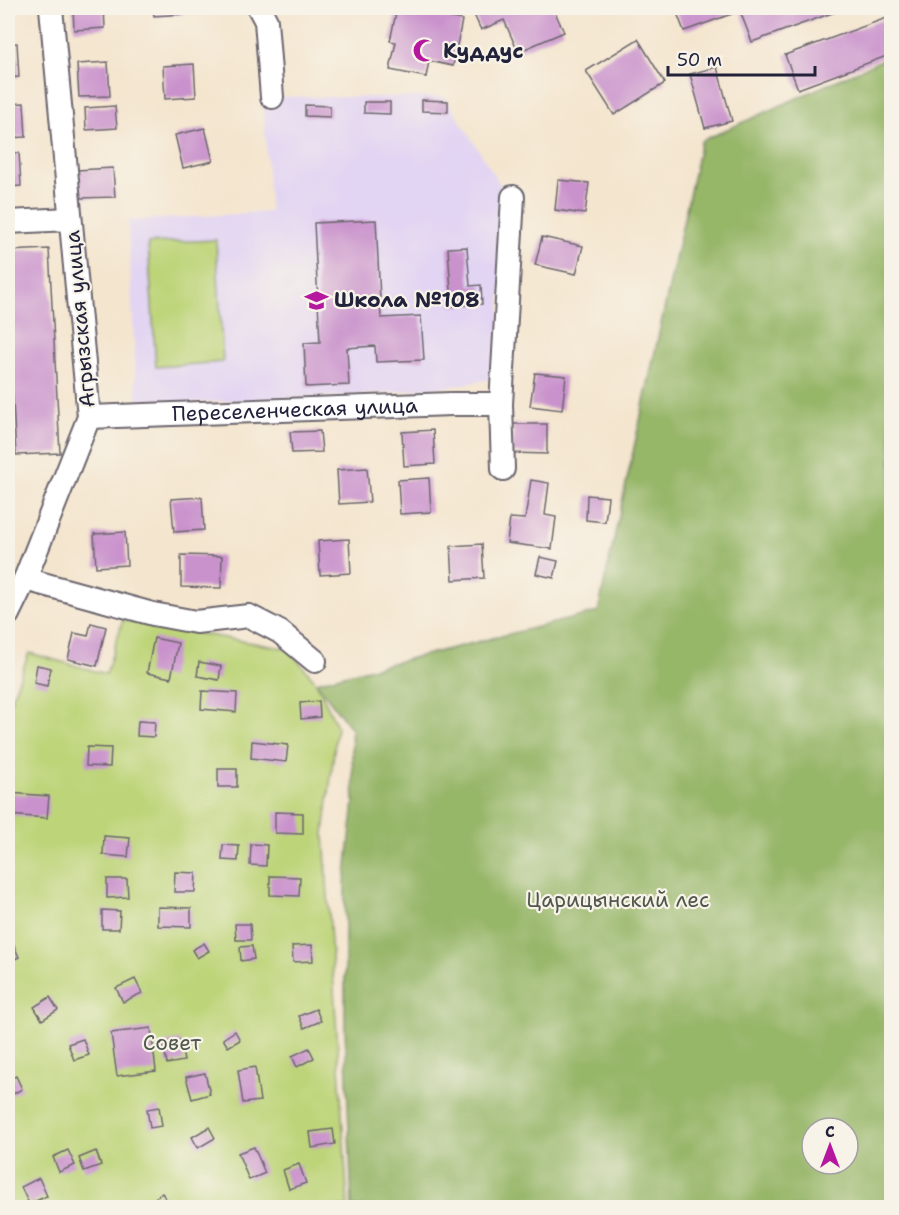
<svg xmlns="http://www.w3.org/2000/svg" width="899" height="1215" font-family="'Shantell Sans',sans-serif">
	<style>
		.built { fill: #e2d4f3 }
		.green { fill: #bdd478; stroke: #707b5a; stroke-width: 1.5 }
		.forest { fill: #96b668; stroke: #5c6c52; stroke-width: 1.5; fill-rule: evenodd }
		.building { fill: #c992cc }
		.lines { fill: none; stroke-linecap: round; stroke-linejoin: round }
		.minor-casing { stroke: #6c666e; stroke-width: 26 }
		.minor { stroke: #fff; stroke-width: 22 }
		.labels { text-anchor: middle; stroke-width: 4.5; stroke-linejoin: round; paint-order: stroke }
		.poi-label { font-size: 21px; font-weight: bold; fill: #22223b; stroke: #f7f3e8; text-anchor: start }
		.street-label { font-size: 21px; fill: #22223b; stroke: #f7f3e8 }
		.park-label { font-size: 21px; fill: #50574d; stroke: #f7f3e8 }
	</style>
	<rect width="100%" height="100%" fill="#f7f3e8"/>
	<filter id="ink" filterUnits="userSpaceOnUse"><feTurbulence type="fractalNoise" baseFrequency=".0167" numOctaves="2"/><feDisplacementMap in="SourceGraphic" scale="12" xChannelSelector="R" yChannelSelector="G"/><feConvolveMatrix kernelMatrix="1 2 1 2 8 2 1 2 1" color-interpolation-filters="sRGB"/></filter>
	<filter id="wash" filterUnits="userSpaceOnUse"><feTurbulence type="fractalNoise" baseFrequency=".008" numOctaves="4" result="noise"/><feDisplacementMap in="SourceGraphic" scale="24" xChannelSelector="R" yChannelSelector="G"/><feGaussianBlur stdDeviation="1.35" result="paint"/><feColorMatrix in="noise" values="0 0 0 0 0 0 0 0 0 0 0 0 0 0 0 0 0 1.4 0 .05"/><feComposite in="paint" operator="in"/></filter>
	<g filter="url(#wash)">
		<rect width="100%" height="100%" fill="#f4e5ce"/>
		<path class="built" d="M263,97H445L502,187L505,195L497,378L452,386L365,395L137,405L128,221L270,212Z"/>
		<g class="green">
			<path d="M216,240L223,362L156,367L148,243Z"/>
			<path d="M123,620L288,649L316,682L337,726L324,834L348,1207H8V708L29,653L106,674Z"/>
		</g>
		<path class="forest" d="M891,56V1207H352L345,1028V883L354,802L351,729L316,682L598,612L701,141ZM812,1128H848V1164H812Z"/>
		<g id="blocks">
			<g class="building">
				<path d="M73,8H104L105,28L74,30Z"/>
				<path d="M153,8H184V14L154,16Z"/>
				<path d="M397,8L462,20L453,66L429,61L426,77L390,70L396,42L390,41Z"/>
				<path d="M471,8H553L564,32L518,52L504,20L481,30Z"/>
				<path d="M675,8H846L752,42L740,11L684,31Z"/>
				<path d="M892,16V54L798,89L785,55Z"/>
				<path d="M638,39L665,83L614,115L586,71Z"/>
				<path d="M17,43L19,77L8,78V44Z"/>
				<path d="M108,62L110,96L79,97L77,64Z"/>
				<path d="M194,64L196,97L165,99L163,66Z"/>
				<path d="M717,67L732,121L705,128L690,74Z"/>
				<path d="M422,100L448,101V112L422,111Z"/>
				<path d="M364,102H390V114L364,113Z"/>
				<path d="M24,103L26,137L8,138V104Z"/>
				<path d="M305,105L330,106V117L305,116Z"/>
				<path d="M115,106L117,128L86,130L85,108Z"/>
				<path d="M205,128L213,161L183,168L175,135Z"/>
				<path d="M8,153H19L21,186L8,187Z"/>
				<path d="M113,168L115,197L79,198L77,170Z"/>
				<path d="M558,180L589,183L585,214L555,210Z"/>
				<path d="M376,220L381,318L421,316L424,360L376,362L375,346L347,348L349,385L306,387L304,343L320,342L314,223Z"/>
				<path d="M542,237L583,246L576,274L535,265Z"/>
				<path d="M467,247L470,286L481,285L482,304L452,306L448,248Z"/>
				<path d="M49,249L60,453L16,455L8,314V251Z"/>
				<path d="M535,373L566,376L562,410L530,406Z"/>
				<path d="M513,424H547V454L513,453Z"/>
				<path d="M433,430L435,464L404,466L402,432Z"/>
				<path d="M320,431L322,452L292,453L290,432Z"/>
				<path d="M367,468L370,502L339,504L337,470Z"/>
				<path d="M429,478L431,512L400,514L398,480Z"/>
				<path d="M531,480L549,483L545,515L556,517L552,549L507,543L510,518L525,519Z"/>
				<path d="M587,495L608,497L605,522L586,520Z"/>
				<path d="M202,497L204,530L174,532L171,499Z"/>
				<path d="M125,532L127,565L96,567L94,534Z"/>
				<path d="M349,539L351,573L320,575L318,541Z"/>
				<path d="M482,544L484,578L453,580L451,546Z"/>
				<path d="M181,555L222,556L221,588L181,587Z"/>
				<path d="M540,557L558,561L554,578L536,574Z"/>
				<path d="M91,623L106,627L97,666L68,659L74,633L88,636Z"/>
				<path d="M154,638L178,643L171,678L147,673Z"/>
				<path d="M199,662L221,666L219,680L197,676Z"/>
				<path d="M37,665L51,668L47,686L34,683Z"/>
				<path d="M202,691L237,693L236,712L201,709Z"/>
				<path d="M319,701L320,717L301,719L300,703Z"/>
				<path d="M138,721L155,722L154,737L137,736Z"/>
				<path d="M252,741L288,745L286,762L251,758Z"/>
				<path d="M87,747L111,748L110,767L86,766Z"/>
				<rect x="218" y="769" width="19" height="18"/>
				<path d="M9,793L49,796L47,818L8,815Z"/>
				<path d="M275,812L303,813V834L275,833Z"/>
				<path d="M104,836L130,838L128,857L103,855Z"/>
				<path d="M251,844L267,845L266,866L250,865Z"/>
				<path d="M223,845L239,846L238,861L222,860Z"/>
				<path d="M175,872L196,873L195,892H174Z"/>
				<path d="M270,876L300,877L299,896L270,895Z"/>
				<path d="M107,879H127L128,897L107,898Z"/>
				<path d="M158,907L191,908V927L158,926Z"/>
				<path d="M102,910L120,911L119,929H102Z"/>
				<path d="M235,924H250L251,940H236Z"/>
				<path d="M12,941L19,957L8,962V943Z"/>
				<path d="M204,943L209,951L197,958L192,950Z"/>
				<path d="M312,945L313,961L293,962L292,946Z"/>
				<path d="M252,946L254,959L241,961L240,947Z"/>
				<path d="M135,979L142,993L123,1002L116,988Z"/>
				<path d="M50,997L58,1010L42,1020L34,1007Z"/>
				<path d="M316,1009L321,1021L304,1028L299,1016Z"/>
				<path d="M151,1028L156,1071L117,1076L111,1033Z"/>
				<path d="M235,1031L240,1040L228,1047L223,1039Z"/>
				<path d="M83,1039L89,1055L74,1060L68,1044Z"/>
				<path d="M180,1040L184,1061L167,1064L163,1043Z"/>
				<path d="M309,1048L314,1058L297,1067L292,1056Z"/>
				<path d="M255,1067L260,1101L243,1103L238,1070Z"/>
				<path d="M205,1073L210,1094L192,1099L186,1077Z"/>
				<path d="M16,1076L22,1089L8,1097V1080Z"/>
				<path d="M159,1107L162,1126L150,1128L147,1109Z"/>
				<path d="M209,1127L215,1138L198,1148L192,1137Z"/>
				<path d="M333,1129L335,1144L312,1148L310,1132Z"/>
				<path d="M254,1147L265,1173L249,1180L238,1153Z"/>
				<path d="M68,1150L75,1165L59,1172L53,1157Z"/>
				<path d="M96,1151L101,1165L84,1171L79,1158Z"/>
				<path d="M299,1164L306,1183L289,1189L283,1170Z"/>
				<path d="M39,1178L47,1196L29,1204L21,1187Z"/>
				<path d="M162,1193L172,1208H145L144,1206Z"/>
			</g>
		</g>
	</g>
	<g filter="url(#ink)">
		<use href="#blocks" fill-opacity="0" stroke="#6c666e" stroke-width="1.5"/>
		<g class="lines">
			<defs>
				<g id="minor">
					<path d="M259,8L266,21L272,97"/>
					<path d="M8,222L70,219"/>
					<path id="s1" d="M89,417L452,404H501"/>
					<path d="M503,469L501,404L513,197"/>
					<path d="M25,579L153,614L196,622L249,616L280,632L315,661"/>
					<path d="M8,614L25,579L89,417L51,8"/>
				</g>
			</defs>
			<use href="#minor" class="minor-casing"/>
			<use href="#minor" class="minor"/>
		</g>
	</g>
	<defs>
		<symbol id="mosque-bare" viewBox="-9 -9 18 18"><path d="M3.5-4.9A6 6 0 1 0 3.5 4.9A5 5 0 1 1 3.5-4.9Z" fill="#b5179e" stroke="#f7f3e8" stroke-width="2.5" paint-order="stroke"/></symbol>
		<symbol id="school-bare" viewBox="-9 -9 18 18"><path d="M0-5L7-2L0 1L-7-2ZM-4 1L0 2.5L4 1V4Q0 6-4 4Z" fill="#b5179e" stroke="#f7f3e8" stroke-width="2.5" paint-order="stroke"/></symbol>
	</defs>
	<g fill-rule="evenodd">
		<use href="#mosque-bare" x="408" y="34" width="33" height="33"/>
		<use href="#school-bare" x="300" y="284" width="33" height="33"/>
	</g>
	<g class="labels">
		<g class="poi-label">
			<text x="443" y="58">Куддус</text>
			<text x="334" y="307">Школа №108</text>
		</g>
		<g class="street-label">
			<text transform="translate(80 319) rotate(-95)" y="7">Агрызская улица</text>
			<text dy="7" stroke="none"><textPath href="#s1" startOffset="206">Переселенческая улица</textPath></text>
		</g>
		<g class="park-label">
			<text x="618" y="907">Царицынский лес</text>
			<text x="172" y="1050">Совет</text>
		</g>
	</g>
	<rect width="899" height="1215" fill="none" stroke="#f7f3e8" stroke-width="30"/>
	<g transform="translate(830 1146)"><circle r="28" fill="#f7f3e8" stroke="#a29fa3" stroke-width="1.5"/>
	<path d="M0-4.5L10 22L0 15L-10 22Z" fill="#b5179e"/>
	<text y="-9" font-size="16" font-weight="bold" text-anchor="middle" fill="#22223b">С</text>
	</g>
	<path d="M668 66v9h147v-9" fill="none" stroke="#22223b" stroke-width="3"/>
	<text x="677" y="66" font-size="18" fill="#22223b" stroke="#f7f3e8" stroke-width="4.5" paint-order="stroke">50 m</text>
</svg>
